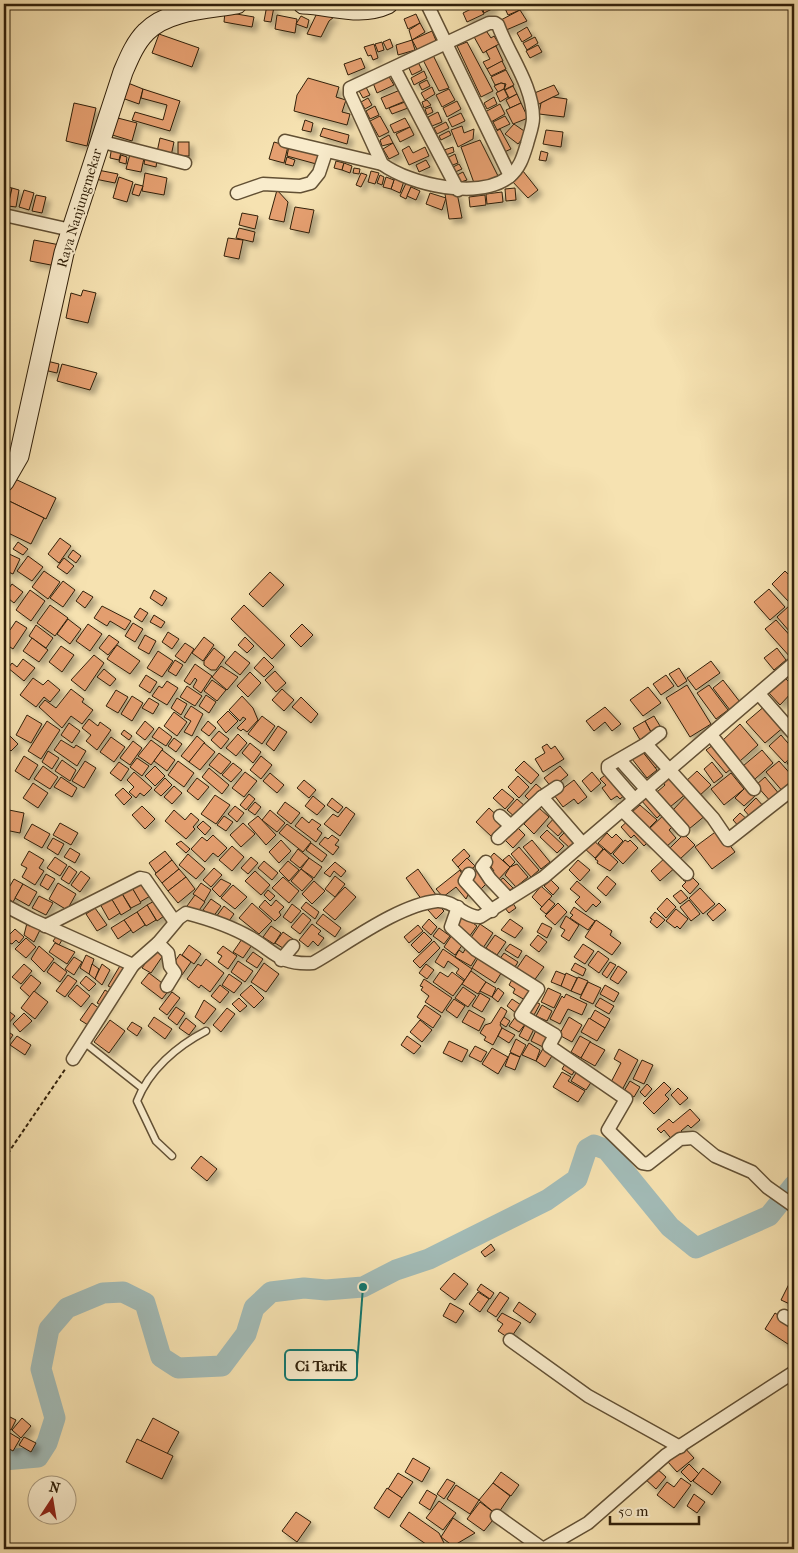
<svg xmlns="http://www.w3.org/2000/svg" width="798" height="1553" font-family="'IM FELL French Canon',serif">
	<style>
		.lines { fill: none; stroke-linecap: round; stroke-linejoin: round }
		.river { stroke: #a2bbb7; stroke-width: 21 }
		.building { fill: #e59f70; stroke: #31200a; filter: url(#shadow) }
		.lane-casing { stroke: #625034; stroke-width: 9 }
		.street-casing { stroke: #625034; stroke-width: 15 }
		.secondary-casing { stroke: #31200a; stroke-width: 21 }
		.path { stroke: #31200a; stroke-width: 2; stroke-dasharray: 4 2.5; stroke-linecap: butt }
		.lane { stroke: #f9eccc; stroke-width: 6 }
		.street { stroke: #f9eccc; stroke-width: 12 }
		.secondary { stroke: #f9eccc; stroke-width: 19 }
		.labels { text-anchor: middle; stroke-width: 4; stroke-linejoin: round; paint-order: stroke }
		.street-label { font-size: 14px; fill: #31200a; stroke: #f9eccc }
		.leader { fill: none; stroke: #0f766e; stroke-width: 2 }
		.callout-dot { fill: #0f766e; stroke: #f9eccc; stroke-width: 2 }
		.callout { fill: #f9eccc; stroke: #0f766e; stroke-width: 2 }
		.callout-label { font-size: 15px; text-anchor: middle; font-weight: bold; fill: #31200a }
	</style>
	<defs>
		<filter id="shadow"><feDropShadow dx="4.5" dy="4.5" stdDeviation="2.5" flood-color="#0004"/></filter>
	</defs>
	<rect width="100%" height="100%" fill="#f6e2b1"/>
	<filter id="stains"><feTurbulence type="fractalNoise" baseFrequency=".004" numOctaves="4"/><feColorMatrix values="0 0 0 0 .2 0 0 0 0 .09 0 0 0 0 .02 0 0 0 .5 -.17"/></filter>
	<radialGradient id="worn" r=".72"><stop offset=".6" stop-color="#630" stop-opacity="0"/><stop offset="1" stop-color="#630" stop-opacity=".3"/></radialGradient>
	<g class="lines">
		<path class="river" d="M4,1460L38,1457L47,1443L55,1418L41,1369L49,1329L67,1308L103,1293L123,1292L145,1303L161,1357L178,1368L222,1366L246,1334L254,1308L271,1292L304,1288L326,1290L363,1287L396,1270L429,1259L547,1200L577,1179L587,1149L594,1145L607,1150L670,1227L696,1248L769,1216L794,1185"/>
	</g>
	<g class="building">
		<path d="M467,4H481L470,9Z"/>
		<path d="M481,4H491L494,8L484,13Z"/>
		<path d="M503,4H518L520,10L508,15Z"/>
		<path d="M267,5L274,7L271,22L264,21Z"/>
		<path d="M479,5L484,14L467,22L463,13Z"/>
		<path d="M520,10L527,21L504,31L499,21Z"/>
		<path d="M225,12L254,17L252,27L224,22Z"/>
		<path d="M317,13L334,17L329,21L321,37L307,34Z"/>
		<path d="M416,14L420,23L408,29L404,19Z"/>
		<path d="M277,15L297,19L295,33L275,29Z"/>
		<path d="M301,16L309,20L307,28L296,24Z"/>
		<path d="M420,23L425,32L412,40L409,30Z"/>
		<path d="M527,27L532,36L522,42L517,33Z"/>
		<path d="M485,29L491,38L494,36L499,44L483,53L473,35Z"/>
		<path d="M432,31L437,43L418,51L412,40Z"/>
		<path d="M159,34L199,48L192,67L152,53Z"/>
		<path d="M535,37L538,43L527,50L523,43Z"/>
		<path d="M390,39L393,47L387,50L383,42Z"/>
		<path d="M412,40L415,50L398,55L396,45Z"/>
		<path d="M382,42L384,50L378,52L375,44Z"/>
		<path d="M467,42L493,91L481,97L457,46Z"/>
		<path d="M374,44L378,58L373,60L371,55L368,56L364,47Z"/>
		<path d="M538,45L542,52L530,58L526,51Z"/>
		<path d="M496,46L503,61L487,69L483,62L490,59L486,51Z"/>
		<path d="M433,55L449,88L439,91L423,60Z"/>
		<path d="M361,58L365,68L348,75L344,64Z"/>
		<path d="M502,61L506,69L491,76L487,69Z"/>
		<path d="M418,62L422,70L412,75L408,66Z"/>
		<path d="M506,70L514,85L504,90L506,84L501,83L495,85L491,77Z"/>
		<path d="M424,71L427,78L414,85L411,78Z"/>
		<path d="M388,75L394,85L377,93L373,83Z"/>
		<path d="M308,78L339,87L336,97L346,100L342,112L350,114L347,125L294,111L297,95Z"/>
		<path d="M427,80L430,86L422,90L419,84Z"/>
		<path d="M128,83L143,89L139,104L122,98Z"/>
		<path d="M501,83L505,84L504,89L498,92L494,86Z"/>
		<path d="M554,85L559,94L537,105L532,94Z"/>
		<path d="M513,86L517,94L509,98L505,90Z"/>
		<path d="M366,87L370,95L363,98L359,91Z"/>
		<path d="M432,87L435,94L425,100L421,93Z"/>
		<path d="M143,89L180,101L170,131L132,120L135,112L163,120L167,105L141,98Z"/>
		<path d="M449,89L455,100L442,107L436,95Z"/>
		<path d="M504,89L508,97L500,102L496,93Z"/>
		<path d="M400,90L405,101L386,109L381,98Z"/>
		<path d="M517,94L521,103L510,108L506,100Z"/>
		<path d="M494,97L497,104L487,109L484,103Z"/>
		<path d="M553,97L567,99L564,117L539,114L541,103Z"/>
		<path d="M368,98L372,105L365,109L361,102Z"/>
		<path d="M427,100L431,105L424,108L422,102Z"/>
		<path d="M457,101L461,109L447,117L443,108Z"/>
		<path d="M405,102L408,108L392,114L389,108Z"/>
		<path d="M74,103L96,108L87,146L66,141Z"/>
		<path d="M521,103L528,118L513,124L506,110Z"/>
		<path d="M500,104L505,114L491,122L485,112Z"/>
		<path d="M375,106L379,115L370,119L366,111Z"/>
		<path d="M431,107L433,112L427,115L425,109Z"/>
		<path d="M438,112L442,122L432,126L428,117Z"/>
		<path d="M461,113L465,121L452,127L448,119Z"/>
		<path d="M380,116L389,132L379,137L370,121Z"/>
		<path d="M505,116L510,124L497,130L493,122Z"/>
		<path d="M114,117L137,123L132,141L109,134Z"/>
		<path d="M405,118L410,127L394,133L390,125Z"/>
		<path d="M305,120L313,123L311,132L302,130Z"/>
		<path d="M446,122L449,128L437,134L434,128Z"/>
		<path d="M514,124L527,133L518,144L505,134Z"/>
		<path d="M462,126L464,133L474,129L473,139L458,147L451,130Z"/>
		<path d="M410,127L414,135L400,142L396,134Z"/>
		<path d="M323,128L349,135L347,144L320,136Z"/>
		<path d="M500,129L511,149L502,153L492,134Z"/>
		<path d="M546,130L563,132L561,147L543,144Z"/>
		<path d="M449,131L451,135L441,140L439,136Z"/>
		<path d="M389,135L393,143L382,146L380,140Z"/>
		<path d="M160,138L174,142L171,156L157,152Z"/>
		<path d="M480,140L499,178L474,183L461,147Z"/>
		<rect x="178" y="142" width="11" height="14"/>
		<path d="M274,142L288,146L284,163L269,159Z"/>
		<path d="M393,143L399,154L389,159L383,149Z"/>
		<path d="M112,146L122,148L119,160L110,158Z"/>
		<path d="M289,146L322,156L320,165L287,156Z"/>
		<path d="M409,146L413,153L425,147L429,156L409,165L402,150Z"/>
		<path d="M453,147L454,152L446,155L444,150Z"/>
		<path d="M541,151L548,153L546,161L539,160Z"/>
		<path d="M130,154L144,158L141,172L126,169Z"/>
		<path d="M455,154L458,163L450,166L447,158Z"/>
		<path d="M121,155L127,157L126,164L119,162Z"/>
		<path d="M287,157L295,160L293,166L285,164Z"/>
		<path d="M145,158L157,160L156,167L144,164Z"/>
		<path d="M426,160L430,167L419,172L416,165Z"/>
		<path d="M336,161L344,163L342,170L334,168Z"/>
		<path d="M344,163L352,166L350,173L342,170Z"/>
		<path d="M459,164L462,169L453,173L451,168Z"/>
		<path d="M354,168L360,169L359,174L353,173Z"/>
		<path d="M98,170L118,174L115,183L95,179Z"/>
		<path d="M371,171L379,173L375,184L368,182Z"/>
		<path d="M523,171L538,190L528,198L511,180Z"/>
		<path d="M463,172L467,180L458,183L455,176Z"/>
		<path d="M145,173L167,178L164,195L142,191Z"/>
		<path d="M361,173L367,175L361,187L356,185Z"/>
		<path d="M396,174L405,178L400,193L391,189Z"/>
		<path d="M380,175L384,177L382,185L377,183Z"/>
		<path d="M119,177L133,182L127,202L113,198Z"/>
		<path d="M386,177L394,180L391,189L383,187Z"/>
		<path d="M408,179L413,182L406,199L400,196Z"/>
		<path d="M135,184L143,186L139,196L132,194Z"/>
		<path d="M4,186L12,188L8,206L4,205Z"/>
		<path d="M411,187L420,191L416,200L407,196Z"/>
		<path d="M12,188L19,190L16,207L8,206Z"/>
		<path d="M515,188L516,200L506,201L505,189Z"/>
		<path d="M24,190L34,193L29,210L19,207Z"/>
		<path d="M277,190L288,202L284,222L269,219Z"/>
		<path d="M502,192L503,202L487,204L486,194Z"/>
		<path d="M430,193L446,198L442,210L426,204Z"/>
		<path d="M457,193L462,218L449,219L445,194Z"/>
		<path d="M36,195L46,197L42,213L32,211Z"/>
		<path d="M485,195L486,205L470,207L469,197Z"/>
		<path d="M295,207L314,210L309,233L290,229Z"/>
		<path d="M242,213L258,216L255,229L239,225Z"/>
		<path d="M239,228L255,232L253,242L236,238Z"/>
		<path d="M228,238L243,240L239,259L224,256Z"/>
		<path d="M34,240L60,245L56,266L30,261Z"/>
		<path d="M83,290L96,293L88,323L66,318L71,293L81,296Z"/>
		<path d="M47,361L59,364L57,373L44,370Z"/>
		<path d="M62,364L97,373L90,390L57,381Z"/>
		<path d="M15,479L56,498L46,519L5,499Z"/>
		<path d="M5,499L44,518L31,544L4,531Z"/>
		<path d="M60,538L71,546L59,563L48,554Z"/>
		<path d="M18,542L28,549L23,555L13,549Z"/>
		<path d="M73,550L81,556L76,563L68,557Z"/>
		<path d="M7,553L20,559L13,574L4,570V560Z"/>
		<path d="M28,556L43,567L32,581L17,571Z"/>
		<path d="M64,558L74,566L67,574L57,567Z"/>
		<path d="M44,571L60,582L48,599L32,587Z"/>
		<path d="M785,571L794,580V597L789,602L772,584Z"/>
		<path d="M270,572L284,585L263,607L249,594Z"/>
		<path d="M4,577L9,579L5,589L4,588Z"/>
		<path d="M63,581L75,590L63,607L50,598Z"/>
		<path d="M12,584L23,592L14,603L4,595Z"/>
		<path d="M769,589L785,607L770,620L754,602Z"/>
		<path d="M30,590L45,601L31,621L16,610Z"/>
		<path d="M154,590L167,598L162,606L150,598Z"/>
		<path d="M83,591L93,597L85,608L76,601Z"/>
		<path d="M50,605L68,618L55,636L37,623Z"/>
		<path d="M244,605L285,645L272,659L231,619Z"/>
		<path d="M790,605L794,609V628L790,632L777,617Z"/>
		<path d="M102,606L131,621L125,630L110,621L107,626L94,618Z"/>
		<path d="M140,608L148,613L142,622L134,617Z"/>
		<path d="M154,615L165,622L161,628L150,622Z"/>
		<path d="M68,619L81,629L70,644L57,634Z"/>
		<path d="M776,620L794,640V655L791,658L765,629Z"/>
		<path d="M16,621L27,628L13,649L4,643V626L10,630Z"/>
		<path d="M133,623L143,629L135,642L125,636Z"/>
		<path d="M88,624L102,634L90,651L76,641Z"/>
		<path d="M302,624L313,635L301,647L290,636Z"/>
		<path d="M36,625L53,638L46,648L29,636Z"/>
		<path d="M168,632L179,639L172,649L162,642Z"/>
		<path d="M109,635L119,642L108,655L99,648Z"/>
		<path d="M145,635L156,641L149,654L138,648Z"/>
		<path d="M204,637L214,645L203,661L192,653Z"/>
		<path d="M245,637L254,646L247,653L238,645Z"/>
		<path d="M32,638L48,650L39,662L23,651Z"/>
		<path d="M185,643L194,649L185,663L175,656Z"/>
		<path d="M117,645L140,661L130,674L107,659Z"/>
		<path d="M61,646L74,655L62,672L49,662Z"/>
		<path d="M214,648L225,657L216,670H211L204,665V661Z"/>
		<path d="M777,648L786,660L774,670L764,658Z"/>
		<path d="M158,651L173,661L162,677L147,668Z"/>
		<path d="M235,651L250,663L240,675L225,663Z"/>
		<path d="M94,655L104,663L85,691L71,680Z"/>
		<path d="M264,657L274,667L264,677L254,668Z"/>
		<path d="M23,659L35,668L24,681L8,668L12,663L17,667Z"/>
		<path d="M175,660L183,665L176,676L168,671Z"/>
		<path d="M711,661L720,673L696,690L687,678Z"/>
		<path d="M195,664L212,676L201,693L193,687L197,680L195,678L190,685L184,681Z"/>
		<path d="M221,666L238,677L227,690L212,677Z"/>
		<path d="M679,668L687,681L678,687L669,674Z"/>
		<path d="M104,669L116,679L110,686L97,677Z"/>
		<path d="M794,669V681L788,674Z"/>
		<path d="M275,671L286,683L276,692L265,680Z"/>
		<path d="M250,672L261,683L248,697L237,686Z"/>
		<path d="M146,675L157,682L150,693L139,686Z"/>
		<path d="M666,675L674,686L661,695L653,684Z"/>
		<path d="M784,677L794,687V690L780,705L769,693Z"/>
		<path d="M33,678L43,685L48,680L60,690L50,702L44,697L36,707L20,695Z"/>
		<path d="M212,680L226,690L217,701L204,691Z"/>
		<path d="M723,680L740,702L730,710L713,688Z"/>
		<path d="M167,681L178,688L167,705L152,696L159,686L162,688Z"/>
		<path d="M687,685L711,724L690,737L666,698Z"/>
		<path d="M709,685L728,710L716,719L697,693Z"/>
		<path d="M187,686L202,696L195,706L180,697Z"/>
		<path d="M648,687L661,703L643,716L630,700Z"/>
		<path d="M71,689L84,699L82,702L93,710L82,724L71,716L62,728L39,707L45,700L56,708Z"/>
		<path d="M282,689L294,700L284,711L272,700Z"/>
		<path d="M116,690L128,697L118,713L106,706Z"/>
		<path d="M206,695L216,702L209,713L199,706Z"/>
		<path d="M132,696L143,703L132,721L121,714Z"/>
		<path d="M242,696L253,708L258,720L247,732L243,729L241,731L237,728L246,719L243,717L240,721L229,710Z"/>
		<path d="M301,697L318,714L311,723L292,707Z"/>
		<path d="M149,698L159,704L153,714L142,708Z"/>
		<path d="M177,698L187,704L181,715L171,708Z"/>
		<path d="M794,703V715L793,716L790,707Z"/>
		<path d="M766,705L785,726L765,743L746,722Z"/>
		<path d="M191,706L203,714L192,736L184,732L191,721L184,717Z"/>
		<path d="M605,707L621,724L612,731L605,722L594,731L586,721Z"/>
		<path d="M228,711L238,721L226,733L217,722Z"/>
		<path d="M174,712L187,722L177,736L164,726Z"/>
		<path d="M27,715L42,724L31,743L16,735Z"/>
		<path d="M262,716L275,726L262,744L248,734Z"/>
		<path d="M654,716L663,731L654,737L645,721Z"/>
		<path d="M89,719L98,726L100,722L111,730L97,750L86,741L91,735L82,728Z"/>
		<path d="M47,721L60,730L41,759L28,751Z"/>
		<path d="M145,721L154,729L145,740L136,733Z"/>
		<path d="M208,721L216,728L209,736L201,730Z"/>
		<path d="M645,721L653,736L642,743L633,728Z"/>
		<path d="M69,723L80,731L72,743L61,735Z"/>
		<path d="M740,724L758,745L740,761L722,741Z"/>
		<path d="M278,726L287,732L274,751L266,744Z"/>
		<path d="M159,727L172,737L166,746L152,737Z"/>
		<path d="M124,730L132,736L129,740L121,734Z"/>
		<path d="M219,731L229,739L221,749L211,740Z"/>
		<path d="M7,733L18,744L11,751L4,744V736Z"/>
		<path d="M238,734L247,743L236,756L226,748Z"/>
		<path d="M781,735L794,750V755L785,763L769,746Z"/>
		<path d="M197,736L205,743L189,762L181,756Z"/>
		<path d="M111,737L125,747L114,762L100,752Z"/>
		<path d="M174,738L182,744L176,752L168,746Z"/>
		<path d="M61,740L74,748L76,745L86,751L77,766L54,750Z"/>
		<path d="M151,740L163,749L151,765L138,756Z"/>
		<path d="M133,741L142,748L130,765L120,758Z"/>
		<path d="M204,743L215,752L200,770L189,762Z"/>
		<path d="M250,743L261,752L253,763L242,753Z"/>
		<path d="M547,744L551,749L555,746L564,759L543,772L535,759L545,753L542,747Z"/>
		<path d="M713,745L732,768L726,773L706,750Z"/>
		<path d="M162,750L175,760L167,771L154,761Z"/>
		<path d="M650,750L660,764L655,768L644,754Z"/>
		<path d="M762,750L773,763L755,779L743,766Z"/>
		<path d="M48,751L59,758L52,769L42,762Z"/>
		<path d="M642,751L657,770L647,778L632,759Z"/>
		<path d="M219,753L231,762L221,774L209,765Z"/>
		<path d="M24,756L38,765L29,780L15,771Z"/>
		<path d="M261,756L272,765L261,779L250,770Z"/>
		<path d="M137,758L149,766L142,776L130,767Z"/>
		<path d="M794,758V773L787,763Z"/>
		<path d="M62,760L76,770L70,781L55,771Z"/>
		<path d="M85,761L96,768L84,788L72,781Z"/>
		<path d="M178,761L194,773L184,787L168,775Z"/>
		<path d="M524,761L539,775L531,784L515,770Z"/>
		<path d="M779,761L794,778V785L784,793L766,772Z"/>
		<path d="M119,762L129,769L121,781L110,773Z"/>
		<path d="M712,762L723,776L714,783L704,769Z"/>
		<path d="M233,763L242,770L231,782L222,775Z"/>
		<path d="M43,766L58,777L50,789L34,779Z"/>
		<path d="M155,766L165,776L155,786L145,776Z"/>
		<path d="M560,766L568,775L552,788L544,778Z"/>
		<path d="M209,768L229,785L222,794L202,777Z"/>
		<path d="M697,771L711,785L698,797L685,782Z"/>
		<path d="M134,772L152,788L144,796L140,793L136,798L129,792L134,787L127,780Z"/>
		<path d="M245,772L257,781L244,797L232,788Z"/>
		<path d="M592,772L601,783L591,792L582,781Z"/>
		<path d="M609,772L626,794L620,799L617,796L611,800L602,788L606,785L600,779Z"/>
		<path d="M270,773L284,785L277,793L263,781Z"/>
		<path d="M731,773L744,789L724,805L711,789Z"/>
		<path d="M671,774L687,793L670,807L657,792L665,785L662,781Z"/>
		<path d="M518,776L529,787L519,798L508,787Z"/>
		<path d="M61,777L77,788L72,797L54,787Z"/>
		<path d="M765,777L780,795L772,803L756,785Z"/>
		<path d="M165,778L172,785L161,796L154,790Z"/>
		<path d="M197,778L209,787L198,800L187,791Z"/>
		<path d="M304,780L316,790L309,798L297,788Z"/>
		<path d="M574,780L587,797L578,804L574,799L563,807L554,795Z"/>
		<path d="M33,783L48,793L38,808L23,798Z"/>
		<path d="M536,784L544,791L532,803L525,796Z"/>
		<path d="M174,786L182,793L172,804L164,797Z"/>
		<path d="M746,787L755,796L744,806L735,798Z"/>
		<path d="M123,788L132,797L124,805L115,795Z"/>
		<path d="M502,789L514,799L505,809L493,798Z"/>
		<path d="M648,792L665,810L657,818L640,799Z"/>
		<path d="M249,794L255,799L246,810L240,805Z"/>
		<path d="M688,794L706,815L689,829L673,810Z"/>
		<path d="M215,795L230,805L216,824L201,814Z"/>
		<path d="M313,796L325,806L317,815L305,806Z"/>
		<path d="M332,798L343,807L338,813L327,805Z"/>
		<path d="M756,798L765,808L752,819L744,810Z"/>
		<path d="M517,799L526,807L516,818L507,810Z"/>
		<path d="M255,802L261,807L255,815L248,810Z"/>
		<path d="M285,802L300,813L291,824L277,813Z"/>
		<path d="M640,805L657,820L648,829L632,812Z"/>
		<path d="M142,806L155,819L145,829L132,815Z"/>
		<path d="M235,806L244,813L237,822L228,814Z"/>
		<path d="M346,807L355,814L340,836L324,824L333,814L338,817Z"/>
		<path d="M489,808L505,823L492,837L476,822Z"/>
		<path d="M539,808L549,817L534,834L524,824Z"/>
		<path d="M9,810L24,813L20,833L5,830Z"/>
		<path d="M174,810L185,820L191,813L199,820L193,827L195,829L186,839L165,821Z"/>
		<path d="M270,810L285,823L277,832L262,820Z"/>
		<path d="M666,813L676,823L669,830L676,838L666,847L649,829Z"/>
		<path d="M740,813L749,821L741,829L733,820Z"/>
		<path d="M224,816L233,822L226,831L217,825Z"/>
		<path d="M258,816L276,835L266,845L248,824Z"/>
		<path d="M302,817L309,823L312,819L321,825L317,829L322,833L316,842L295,826Z"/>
		<path d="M555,817L566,827L558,836L547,826Z"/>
		<path d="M630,819L652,838L644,846L634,835L631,838L621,827Z"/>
		<path d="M203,821L211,828L205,835L197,827Z"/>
		<path d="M60,823L78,833L71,845L53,835Z"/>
		<path d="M243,823L255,834L241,847L230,835Z"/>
		<path d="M32,824L50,834L42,848L24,838Z"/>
		<path d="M287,824L311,842L303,852L279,833Z"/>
		<path d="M515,825L525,835L513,848L502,837Z"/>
		<path d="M568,829L578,840L571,849L559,838Z"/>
		<path d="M547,830L564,846L557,853L540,837Z"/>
		<path d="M718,830L735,852L712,869L695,847Z"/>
		<path d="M607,833L612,838L616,834L623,841L611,854L598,843Z"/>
		<path d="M684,834L695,845L679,860L669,849Z"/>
		<path d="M213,835L227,848L218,857L213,853L205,862L191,849L202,837L207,841Z"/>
		<path d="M332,835L339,840L335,845L339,847L333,855L319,844L325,837L328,839Z"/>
		<path d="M53,838L64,844L58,855L47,848Z"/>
		<path d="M592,839L603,849L595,858L584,848Z"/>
		<path d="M281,840L291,851L279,863L269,852Z"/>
		<path d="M532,840L550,862L541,869L523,847Z"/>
		<path d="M625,840L628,842L630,840L638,848L623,864L613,854Z"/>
		<path d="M181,841L190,849L186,853L176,844Z"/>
		<path d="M311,843L327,855L322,862L306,850Z"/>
		<path d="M232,846L244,857L232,871L219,860Z"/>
		<path d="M519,847L539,870L531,877L511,854Z"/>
		<path d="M70,848L80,854L75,863L64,857Z"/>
		<path d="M298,849L309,858L300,868L290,860Z"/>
		<path d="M464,849L470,856L458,867L452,860Z"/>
		<path d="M604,849L618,862L610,871L597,863L598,861L595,859Z"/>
		<path d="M29,851L44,860L39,868L44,871L35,885L22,877L27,868L21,865Z"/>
		<path d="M165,851L172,860L156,873L149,863Z"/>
		<path d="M494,853L510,867L498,880L491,874L494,871L487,861Z"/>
		<path d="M188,854L205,869L196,879L179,865Z"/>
		<path d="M509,855L515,862L510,867L503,860Z"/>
		<path d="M668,855L677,866L660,881L651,871Z"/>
		<path d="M55,857L67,865L60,876L47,868Z"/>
		<path d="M251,857L258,863L248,874L241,868Z"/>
		<path d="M309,858L322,867L314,878L301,869Z"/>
		<path d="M467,858L475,866L465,875L458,867Z"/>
		<path d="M172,860L179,869L162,883L155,874Z"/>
		<path d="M578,860L590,870L580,881L569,870Z"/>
		<path d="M264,861L278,873L272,880L258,868Z"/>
		<path d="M288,861L299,870L289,881L279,871Z"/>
		<path d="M335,862L346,871L341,877L334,871L330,877L324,873Z"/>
		<path d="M517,864L528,877L516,887L505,875L510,867Z"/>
		<path d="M69,866L77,872L69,884L61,879Z"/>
		<path d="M479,866L489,881L480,890L468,877Z"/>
		<path d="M214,868L222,875L211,887L203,880Z"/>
		<path d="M179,869L186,877L168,891L162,883Z"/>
		<path d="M301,869L313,879L302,891L291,881Z"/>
		<path d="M418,869L436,895L430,900L427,896L422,900L406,878Z"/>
		<path d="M460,870L470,891L466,899L456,887L443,897L436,889Z"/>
		<path d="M81,871L90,878L80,892L71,885Z"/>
		<path d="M255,871L270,885L261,895L245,881Z"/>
		<path d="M46,874L55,879L48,890L40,885Z"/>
		<path d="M689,874L699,884L690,894L682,886L686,882L683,880Z"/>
		<path d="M335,876L345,884L335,897L325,889Z"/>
		<path d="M607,876L616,884L606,896L597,888Z"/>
		<path d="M186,877L195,889L178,903L168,891Z"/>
		<path d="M283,877L299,891L289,903L272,888Z"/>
		<path d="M503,878L513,888L508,892L499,881Z"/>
		<path d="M14,879L23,884L13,902L4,896Z"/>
		<path d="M143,879L152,895L140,902L131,886Z"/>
		<path d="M221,879L231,884L220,897L212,889Z"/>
		<path d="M551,880L559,888L553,895L544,886Z"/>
		<path d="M314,881L325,891L312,904L302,894Z"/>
		<path d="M577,881L601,902L596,907L593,904L586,912L575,902L580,897L570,889Z"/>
		<path d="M58,883L76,894L67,910L49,899Z"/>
		<path d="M201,883L211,890L204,902L193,894Z"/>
		<path d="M23,884L37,892L29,906L15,898Z"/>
		<path d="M233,885L247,897L235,909L221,898Z"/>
		<path d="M131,886L141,903L131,908L121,892Z"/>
		<path d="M541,886L552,896L542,907L532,897Z"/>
		<path d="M345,887L356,897L335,920L323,910Z"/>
		<path d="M700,888L715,904L703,914L689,898Z"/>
		<path d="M268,890L275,896L270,901L264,895Z"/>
		<path d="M681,890L688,898L680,904L673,896Z"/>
		<path d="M121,892L131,909L121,915L111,898Z"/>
		<path d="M195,895L205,902L197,913L187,906Z"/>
		<path d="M39,896L53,903L46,915L32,908Z"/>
		<path d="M111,898L120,913L109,920L100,904Z"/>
		<path d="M667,898L676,907L666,918L657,909Z"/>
		<path d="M158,899L167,914L157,921L147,905Z"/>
		<path d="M211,899L221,906L213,917L203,910Z"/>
		<path d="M549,899L555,904L546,914L540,909Z"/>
		<path d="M265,900L271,906L276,900L284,907L279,912L281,915L275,921L259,907Z"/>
		<path d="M689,900L700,914L691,921L680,907Z"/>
		<path d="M306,902L319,912L315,919L301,908Z"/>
		<path d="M512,902L516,908L509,913L504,907Z"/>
		<path d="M252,903L272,921L259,934L239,918Z"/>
		<path d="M558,903L567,912L555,925L545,916Z"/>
		<path d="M719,903L726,910L713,921L707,914Z"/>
		<path d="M292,904L301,911L291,923L283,917Z"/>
		<path d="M147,905L156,920L146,926L137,912Z"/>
		<path d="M434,905H438L444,911L436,919L428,910Z"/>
		<path d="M224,906L234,914L226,925L216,917Z"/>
		<path d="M574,907L595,921L588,930L570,918L573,915L570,913Z"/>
		<path d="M95,908L107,925L97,931L86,914Z"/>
		<path d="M676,909L688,919L680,929L677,926L675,928L666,921Z"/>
		<path d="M137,912L145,925L133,933L124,920Z"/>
		<path d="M655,912L665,920L657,928L650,922L652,919L650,918Z"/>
		<path d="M303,913L311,920L300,934L291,927Z"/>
		<path d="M323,914L341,928L335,937L316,923Z"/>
		<path d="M463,916L477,926L469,937L454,925Z"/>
		<path d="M566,916L579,925L569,941L561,936L565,930L560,927Z"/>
		<path d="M429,919L437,927L431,935L422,927Z"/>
		<path d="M510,919L523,928L515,938L501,930Z"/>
		<path d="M124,920L131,930L118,939L111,928Z"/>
		<path d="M596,920L612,931L610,935L621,943L612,955L585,937Z"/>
		<path d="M27,923L40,930L34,942L24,935Z"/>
		<path d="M542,923L552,928L547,938L537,932Z"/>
		<path d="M312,924L321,931L318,934L324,938L318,946L313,941L308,947L299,940Z"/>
		<path d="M480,924L493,933L483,948L470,939Z"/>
		<path d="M418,925L423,931L409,943L404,937Z"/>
		<path d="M271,926L281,933L274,944L263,937Z"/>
		<path d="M439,928L450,936L444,944L433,936Z"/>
		<path d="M15,929L24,937L19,943L16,940L12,944L7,942L6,938Z"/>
		<path d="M283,932L293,939L286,950L275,943Z"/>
		<path d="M424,932L432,940L419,953L411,945Z"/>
		<path d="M454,932L466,940L455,955L444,947Z"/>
		<path d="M495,935L506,942L497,955L486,948Z"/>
		<path d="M538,935L547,942L539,952L530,945Z"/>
		<path d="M56,937L62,940L59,945L53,941Z"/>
		<path d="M26,938L36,947L26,958L15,949Z"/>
		<path d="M242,939L252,945L243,958L233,952Z"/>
		<path d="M434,941L440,948L420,968L413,961Z"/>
		<path d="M55,943L75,952L67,964L49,952Z"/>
		<path d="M510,944L522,951L518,958L505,950Z"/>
		<path d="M583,944L594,951L585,964L574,957Z"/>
		<path d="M189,945L201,954L194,964L182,955Z"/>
		<path d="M39,946L54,959L44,972L31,959Z"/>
		<path d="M223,946L237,956L228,969L218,962L222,956L217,953Z"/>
		<path d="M467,946L479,953L471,966L455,957L459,950L463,953Z"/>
		<path d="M156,948L164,954L151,973L142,968Z"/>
		<path d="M443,949L472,969L465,980L456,973L459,969L448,961L444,968L435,962Z"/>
		<path d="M598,951L609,959L599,973L588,965Z"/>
		<path d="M253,952L263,959L257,968L246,961Z"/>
		<path d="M504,953L518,962L513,970L499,960Z"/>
		<path d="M180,954L191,962L182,975L171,967Z"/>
		<path d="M86,955L94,959L89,974L80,968Z"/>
		<path d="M480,955L503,970L495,983L472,968Z"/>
		<path d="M526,955L544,967L533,982L515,971Z"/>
		<path d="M74,957L82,962L74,975L65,969Z"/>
		<path d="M206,959L224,973L210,992L201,985L199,988L187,979L198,964L201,966Z"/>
		<path d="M238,961L253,971L245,982L231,972Z"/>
		<path d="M54,962L67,972L60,982L47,972Z"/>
		<path d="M610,962L616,965L607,978L602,974Z"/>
		<path d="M264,963L279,974L266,992L251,982Z"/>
		<path d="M575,963L586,969L583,976L571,970Z"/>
		<path d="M24,964L32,971L21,984L12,977Z"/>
		<path d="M92,964L99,969L95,979L89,974Z"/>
		<path d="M102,964L110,970L102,985L95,979Z"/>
		<path d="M121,964L128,968L116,990L108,986Z"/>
		<path d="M426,964L434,970L427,979L419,973Z"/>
		<path d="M618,966L627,972L618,984L610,979Z"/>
		<path d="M471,971L486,982L478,994L462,984Z"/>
		<path d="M556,971L566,975L561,986L551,982Z"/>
		<path d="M440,972L448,977L452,972L464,981L453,996L433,982Z"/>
		<path d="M149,973L170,989L162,999L141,983Z"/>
		<path d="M566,973L577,978L571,991L561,986Z"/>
		<path d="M229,974L242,983L234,993L222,985Z"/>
		<path d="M31,975L41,983L30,997L20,988Z"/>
		<path d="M68,975L77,981L65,997L56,991Z"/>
		<path d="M86,976L96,984L89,991L80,983Z"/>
		<path d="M514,976L533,987L525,1000L513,993L515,989L509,985Z"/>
		<path d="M578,977L588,981L581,995L571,991Z"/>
		<path d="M424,979L452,998L442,1013L425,1002L429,996L421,990L423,987L420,986Z"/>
		<path d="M486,982L496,988L492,997L480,991Z"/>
		<path d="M588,982L601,988L593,1004L580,998Z"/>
		<path d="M77,985L90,996L81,1007L68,996Z"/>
		<path d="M220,985L229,992L220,1003L211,996Z"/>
		<path d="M251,985L264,998L254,1008L240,995Z"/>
		<path d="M605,985L619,993L614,1002L600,994Z"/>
		<path d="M463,987L476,996L468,1007L455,998Z"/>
		<path d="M498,988L504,993L498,1002L492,997Z"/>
		<path d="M548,988L561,994L554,1008L541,1002Z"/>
		<path d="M105,990L113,995L106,1008L97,1003Z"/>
		<path d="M34,991L48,1002L35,1019L21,1008Z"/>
		<path d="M172,992L180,998L167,1015L159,1009Z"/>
		<path d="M480,993L490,999L482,1012L472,1006Z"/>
		<path d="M566,994L587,1004L582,1015L568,1009L560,1024L550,1019L562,996L564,998Z"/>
		<path d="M239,998L247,1006L240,1012L232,1004Z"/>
		<path d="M600,998L614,1006L609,1014L595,1006Z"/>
		<path d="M454,999L465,1006L457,1018L446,1010Z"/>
		<path d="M512,999L521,1005L516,1013L507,1006Z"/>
		<path d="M204,1000L216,1009L204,1024L195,1017Z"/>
		<path d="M534,1001L540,1004L534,1015L528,1012Z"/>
		<path d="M92,1003L104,1012L93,1028L80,1020Z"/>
		<path d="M425,1005L441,1016L433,1028L417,1017Z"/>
		<path d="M542,1005L552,1011L547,1021L536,1016Z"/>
		<path d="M176,1007L185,1013L177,1025L168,1018Z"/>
		<path d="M501,1007L507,1011L500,1025L502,1028L493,1045L484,1040L486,1037L480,1033L485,1025L491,1023Z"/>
		<path d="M227,1008L235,1014L221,1032L213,1025Z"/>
		<path d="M6,1009L15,1016L7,1025L4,1022V1012Z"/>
		<path d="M469,1010L485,1019L479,1031L462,1022Z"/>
		<path d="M595,1010L610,1019L605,1028L590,1019Z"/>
		<path d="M24,1013L32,1021L20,1032L13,1024Z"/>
		<path d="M516,1016L526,1023L519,1032L509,1026Z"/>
		<path d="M154,1017L172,1029L165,1039L148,1026Z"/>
		<path d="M504,1017L510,1021L506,1027L500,1023Z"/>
		<path d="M569,1017L582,1025L572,1042L559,1035Z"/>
		<path d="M186,1018L196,1026L189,1035L179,1028Z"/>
		<path d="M589,1018L605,1028L597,1041L581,1032Z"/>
		<path d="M110,1020L125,1031L109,1053L94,1042Z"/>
		<path d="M420,1020L432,1030L422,1042L410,1032Z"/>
		<path d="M132,1022L142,1028L137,1036L127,1029Z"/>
		<path d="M526,1023L535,1027L528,1041L519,1036Z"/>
		<path d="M538,1026L551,1032L543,1047L531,1041Z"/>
		<path d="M502,1028L515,1035L509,1043L498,1036Z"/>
		<path d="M4,1029L13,1035L4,1048Z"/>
		<path d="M17,1036L31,1045L25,1055L10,1045Z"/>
		<path d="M407,1036L421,1046L414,1054L401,1045Z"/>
		<path d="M580,1036L591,1042L581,1058L571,1052Z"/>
		<path d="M516,1039L526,1045L520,1057L510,1052Z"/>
		<path d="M449,1041L468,1050L462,1062L443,1053Z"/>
		<path d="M590,1042L605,1050L595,1066L581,1058Z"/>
		<path d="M529,1043L540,1050L536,1061L522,1055Z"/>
		<path d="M545,1045L555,1051L545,1067L536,1061Z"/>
		<path d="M475,1046L487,1052L481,1062L469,1056Z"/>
		<path d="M492,1048L508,1057L498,1074L482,1064Z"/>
		<path d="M619,1049L638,1060L622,1090L610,1084L621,1063L614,1059Z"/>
		<path d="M510,1053L520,1057L515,1070L505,1066Z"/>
		<path d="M642,1060L653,1065L644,1084L633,1079Z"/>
		<path d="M567,1061L577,1067L572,1075L562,1069Z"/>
		<path d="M579,1068L592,1081L586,1090L571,1081Z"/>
		<path d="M562,1072L571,1077L568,1081L585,1091L578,1102L553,1087Z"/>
		<path d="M630,1081L640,1087L634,1097L624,1091Z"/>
		<path d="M664,1082L671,1089L665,1095L669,1099L654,1114L643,1103Z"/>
		<path d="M647,1084L652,1089L645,1097L640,1092Z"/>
		<path d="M678,1088L688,1098L680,1105L671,1095Z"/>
		<path d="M690,1109L700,1120L691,1128L688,1125L681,1131L684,1134L674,1142L664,1130L661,1133L657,1129L669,1119L673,1123Z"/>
		<path d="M201,1156L217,1169L207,1181L191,1168Z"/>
		<path d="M491,1244L495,1250L485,1257L481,1252Z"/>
		<path d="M454,1273L468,1284L455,1300L440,1289Z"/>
		<path d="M791,1280L794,1282V1306L781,1300Z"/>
		<path d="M481,1284L494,1293L490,1299L477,1290Z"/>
		<path d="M478,1292L489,1299L480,1312L469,1304Z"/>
		<path d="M500,1292L509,1298L496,1317L487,1311Z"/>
		<path d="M519,1302L536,1314L530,1323L513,1311Z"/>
		<path d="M450,1303L464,1311L456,1323L443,1316Z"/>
		<path d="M502,1313L521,1323L510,1339L498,1331L503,1324L497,1320Z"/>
		<path d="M775,1313L794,1325V1348L765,1329Z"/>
		<path d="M8,1416L16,1420L11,1430L4,1426Z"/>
		<path d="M22,1418L31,1426L21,1438L12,1430Z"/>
		<path d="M153,1418L179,1432L167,1454L141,1441Z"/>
		<path d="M10,1433L20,1439L13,1451L4,1446Z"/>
		<path d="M24,1437L36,1443L31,1452L19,1445Z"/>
		<path d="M137,1439L173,1456L162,1479L126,1462Z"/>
		<path d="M683,1446L694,1458L677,1472L667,1461Z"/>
		<path d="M413,1458L430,1468L422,1482L405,1472Z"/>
		<path d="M689,1464L699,1474L691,1482L681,1472Z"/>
		<path d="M655,1467L666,1477L656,1489L644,1478Z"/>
		<path d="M703,1468L721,1482L712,1495L693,1481Z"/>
		<path d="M501,1472L519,1485L511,1496L493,1483Z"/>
		<path d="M398,1473L413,1482L402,1498L388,1489Z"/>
		<path d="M681,1478L691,1485L674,1508L657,1495L667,1482L674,1487Z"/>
		<path d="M447,1479L455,1483L444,1499L437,1494Z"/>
		<path d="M493,1483L510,1496L497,1515L479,1500Z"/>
		<path d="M456,1485L479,1500L470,1514L447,1499Z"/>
		<path d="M387,1488L402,1498L389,1518L374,1508Z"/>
		<path d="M427,1490L437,1496L430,1510L419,1503Z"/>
		<path d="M694,1494L705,1502L697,1513L687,1506Z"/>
		<path d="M439,1501L456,1513L443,1530L426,1518Z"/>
		<path d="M480,1502L497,1515L484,1531L467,1519Z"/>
		<path d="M296,1512L311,1522L297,1542L282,1531Z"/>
		<path d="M409,1512L439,1533L446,1547L445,1549H433L400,1526Z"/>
		<path d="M453,1518L475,1533L453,1546L441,1537Z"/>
	</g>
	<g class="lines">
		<defs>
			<g id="lane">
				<path d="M85,1043L142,1088"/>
				<path d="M172,1156L156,1141L137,1101C149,1070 177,1046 206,1031"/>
			</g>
			<g id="street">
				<path d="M427,4L510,176"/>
				<path d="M489,23H495L498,25C509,55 533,86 533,118C533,126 529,136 527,144C523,157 520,168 509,177C478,200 411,185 382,164L350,94V88Z"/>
				<path d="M394,68L458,190"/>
				<path d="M99,141L185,163"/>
				<path d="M285,141L382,164"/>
				<path d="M237,193L263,184L300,186L311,183L319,173L326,152"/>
				<path d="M4,215L71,230"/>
				<path d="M759,694L794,734"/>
				<path d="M711,735L754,789"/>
				<path d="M646,744L713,818L728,840L794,788"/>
				<path d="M620,760L683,830"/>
				<path d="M542,797L582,843"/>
				<path d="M634,799L608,769V766L646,744L660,733"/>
				<path d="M622,810L687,874"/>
				<path d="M500,816L511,826"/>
				<path d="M498,838L542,797L557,787"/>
				<path d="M486,862L482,867L490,879L509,899"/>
				<path d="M469,874L465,881L492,911"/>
				<path d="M4,905L33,920L133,965L158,943L179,918L186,913C209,919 231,926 251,938C276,953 280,965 313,963C347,944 398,905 437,901C454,900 465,918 480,917L544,877L794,663"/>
				<path d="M458,907L451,927L476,950L538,989L521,1015L555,1035L549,1046L626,1099L608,1130L642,1163L648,1164L680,1139L693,1138L715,1156L752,1172L767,1187L794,1206"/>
				<path d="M45,926L140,878L145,879L175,922"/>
				<path d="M158,943L168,953L170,966L175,973L167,986"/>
				<path d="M281,960L293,946"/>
				<path d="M73,1059L133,965"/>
				<path d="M784,1316L794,1322"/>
				<path d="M510,1340L588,1396L680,1447"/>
				<path d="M497,1516L543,1549L588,1523L666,1455L794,1372"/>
			</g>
			<g id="secondary">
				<path d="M303,4C332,5 360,17 388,4"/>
				<path d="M4,482L19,456L64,253L123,72C129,58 135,43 146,32C167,10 209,9 237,4"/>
			</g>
		</defs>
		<use href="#lane" class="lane-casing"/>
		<use href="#street" class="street-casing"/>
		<use href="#secondary" class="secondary-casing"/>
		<path class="path" d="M4,1159L66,1068"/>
		<use href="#lane" class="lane"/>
		<use href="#street" class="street"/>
		<use href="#secondary" class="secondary"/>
	</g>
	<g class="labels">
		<g class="street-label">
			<text transform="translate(79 208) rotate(-73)" y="5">Raya Nanjungmekar</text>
		</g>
	</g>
	<path class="leader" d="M363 1287L357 1365"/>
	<circle class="callout-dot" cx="363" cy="1287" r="5"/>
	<rect class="callout" x="285" y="1350" width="72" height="30" rx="5"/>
	<g class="callout-label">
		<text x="321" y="1371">Ci Tarik</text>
	</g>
	<rect width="798" height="1553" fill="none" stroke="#f6e2b1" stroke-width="20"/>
	<rect x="5" y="5" width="788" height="1543" fill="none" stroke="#31200a" stroke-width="2.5"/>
	<rect x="10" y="10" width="778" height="1533" fill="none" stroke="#31200a"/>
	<g transform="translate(52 1500) rotate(12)"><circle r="24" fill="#f9eccc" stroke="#a99a7e"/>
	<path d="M0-4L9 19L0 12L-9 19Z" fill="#8f2418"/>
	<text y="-8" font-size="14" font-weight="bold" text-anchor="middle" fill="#31200a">N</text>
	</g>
	<path d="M610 1516v8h89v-8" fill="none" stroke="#31200a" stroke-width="2.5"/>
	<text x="618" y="1516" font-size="15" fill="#31200a" stroke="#f9eccc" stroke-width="4" paint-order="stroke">50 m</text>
	<rect width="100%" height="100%" filter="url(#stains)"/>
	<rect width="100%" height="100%" fill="url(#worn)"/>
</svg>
